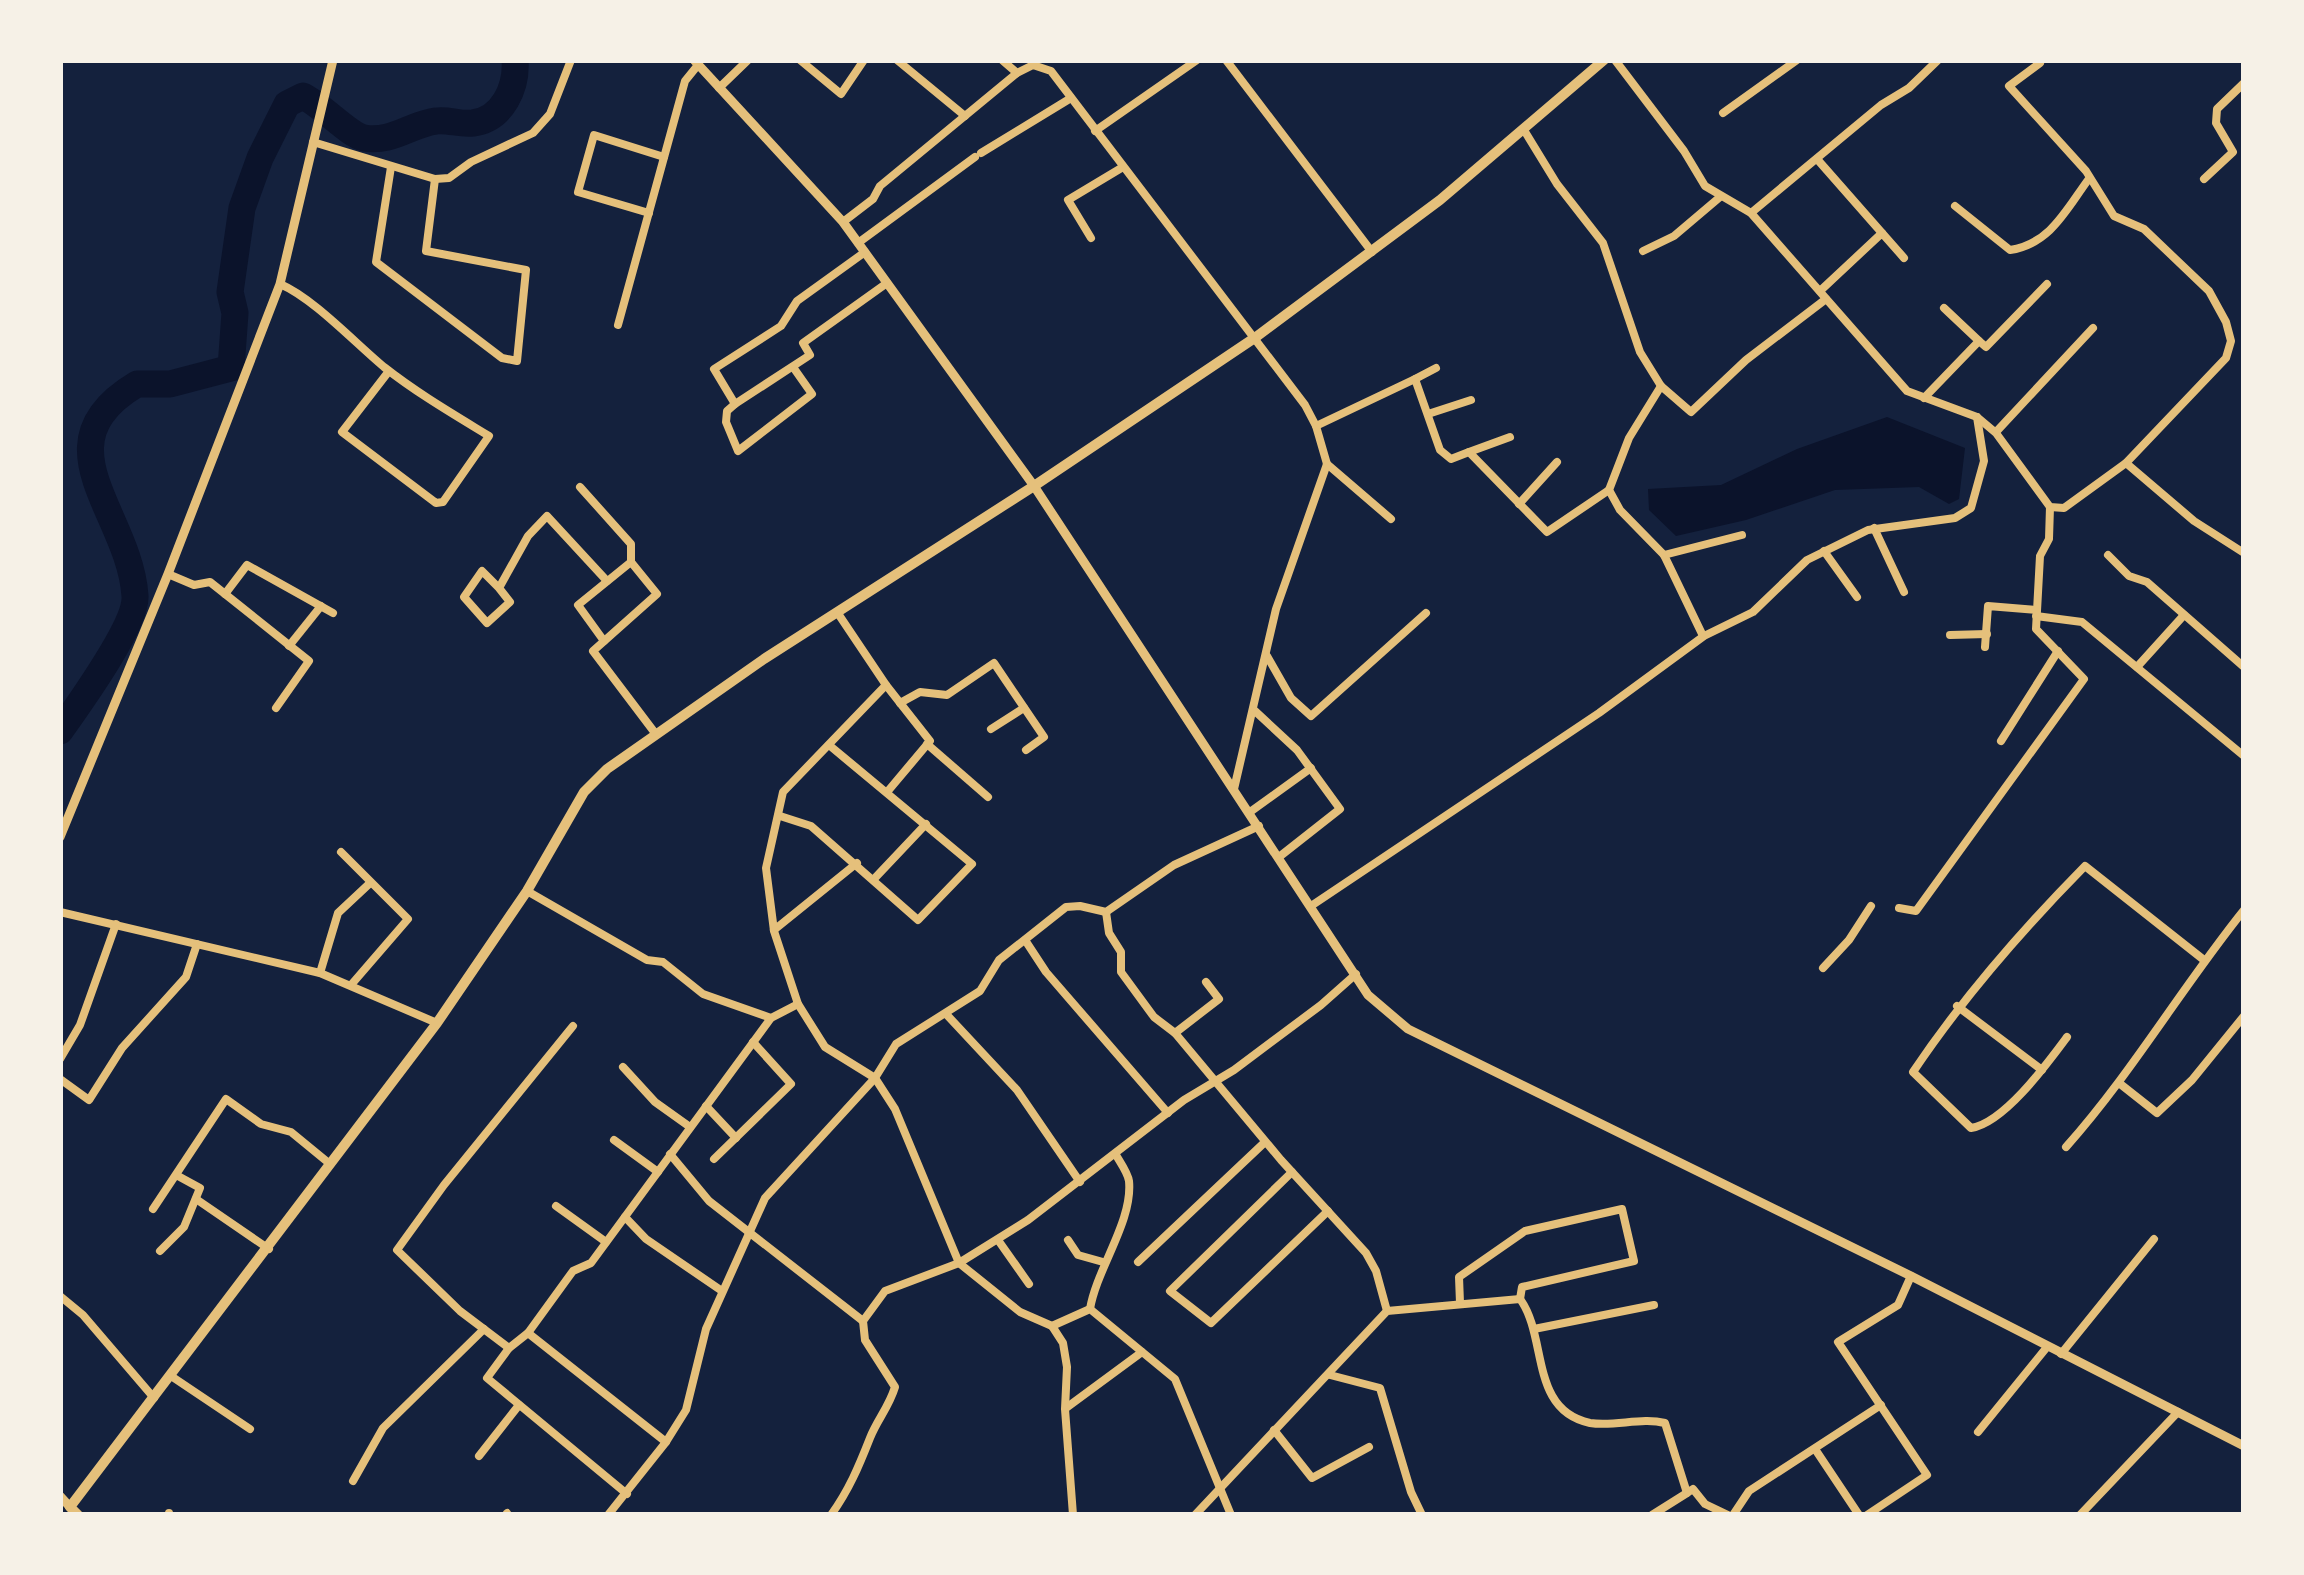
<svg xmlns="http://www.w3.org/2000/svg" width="2304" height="1575" font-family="'Golos Text',sans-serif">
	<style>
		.water { fill: #0b132b }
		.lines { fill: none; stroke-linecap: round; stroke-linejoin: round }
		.river { stroke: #0b132b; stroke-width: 27 }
		.minor { stroke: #e5c07b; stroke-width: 8 }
		.tertiary { stroke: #e5c07b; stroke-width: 9 }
		.primary { stroke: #e5c07b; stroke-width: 10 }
	</style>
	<rect width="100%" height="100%" fill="#14213d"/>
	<path class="water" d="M1887,417L1965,448L1959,499L1949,504L1919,487L1835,490L1746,520L1676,536L1649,510L1648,489L1721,485L1797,449Z"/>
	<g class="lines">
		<path class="river" d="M60,731C79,704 137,624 135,596C130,513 36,444 137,384H170L231,368L235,313L230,292L242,208L260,158L287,104L303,96C323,106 349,135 364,138C392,143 411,124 436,121C448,119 461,125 473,123C503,119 517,87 515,60"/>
		<g class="minor">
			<path d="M800,60L841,94L864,60"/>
			<path d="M897,60L965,116"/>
			<path d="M1002,60L1017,73"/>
			<path d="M1226,60L1372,252"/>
			<path d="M1615,60L1684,151L1705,186L1751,213L1907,391L1977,417L1996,433L2050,507L2064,508L2126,463L2226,358L2231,341L2226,322L2209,291L2144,229L2114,216L2086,171L2009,86L2040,63"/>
			<path d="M719,88L748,60"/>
			<path d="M1723,113L1797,60"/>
			<path d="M1524,130L1557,184L1603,243L1640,352L1661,386L1691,412L1746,360L1826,299"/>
			<path d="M1095,131L1197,60"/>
			<path d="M313,142L435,179L449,178L471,162L533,133L550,114L571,60"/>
			<path d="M981,153L1071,98"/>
			<path d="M1817,159L1882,233"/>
			<path d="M391,167L376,262L502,358L517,361L526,270L426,251L435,179"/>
			<path d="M2204,179L2233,152L2216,123L2217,109L2244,83"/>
			<path d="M1955,206L2010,250C2050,244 2066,210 2088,180"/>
			<path d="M649,213L578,192L594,135L664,157"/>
			<path d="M1751,213L1881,105L1909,88L1938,60"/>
			<path d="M843,222L873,199L880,186L1017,73L1033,65L1051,71L1305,405L1316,426L1327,464L1276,609L1234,789"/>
			<path d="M1091,238L1068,200L1123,167"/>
			<path d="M858,243L975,157"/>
			<path d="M1643,251L1674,236L1720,197"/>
			<path d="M280,284C313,298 354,342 384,367C417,393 453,414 489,436L443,502L436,503L342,432L389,371"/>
			<path d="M1820,291L1882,233L1904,258"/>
			<path d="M1944,308L1979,341"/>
			<path d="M618,325L685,81L698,65"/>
			<path d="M793,367L812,394L738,451L726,422L727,411L735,404L714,369L781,326L797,301L865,252"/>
			<path d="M1415,379L1436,368"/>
			<path d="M1661,386L1629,438L1609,490L1620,510L1664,555L1703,636"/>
			<path d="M1924,398L1979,341L1986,347L2047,284"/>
			<path d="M735,404L810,355L803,343L887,283"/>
			<path d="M1428,414L1471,400"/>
			<path d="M1316,426L1415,379L1440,450L1451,459L1469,452L1547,532L1609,490"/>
			<path d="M1996,432L2093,328"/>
			<path d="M1469,452L1510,437"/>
			<path d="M2126,463L2194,521L2244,553"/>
			<path d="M1327,464L1391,519"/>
			<path d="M580,487L631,544V562L657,594L593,651L655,733"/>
			<path d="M1519,504L1557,462"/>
			<path d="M1874,528L1904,592"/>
			<path d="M1824,551L1857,597"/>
			<path d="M1664,555L1742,535"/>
			<path d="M2108,555L2129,576L2147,582L2244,667"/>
			<path d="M168,574L194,585L210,582L309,661L276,708"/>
			<path d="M499,588L482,571L464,597L487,623L510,602L499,588L528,536L547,516L607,581"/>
			<path d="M225,594L247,565L333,613"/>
			<path d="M837,612L886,685L783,792L766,868L774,931L798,1004L825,1047L875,1078L895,1109L959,1263L1020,1312L1052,1326L1090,1309L1175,1379L1231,1515"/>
			<path d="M2036,616L2082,622L2244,756"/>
			<path d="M1950,635L1987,634"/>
			<path d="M604,641L578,605L631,562"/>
			<path d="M289,646L321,606"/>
			<path d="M1985,647L1988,606L2036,610"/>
			<path d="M1267,656L1291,698L1311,716L1426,613"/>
			<path d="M2137,667L2184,615"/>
			<path d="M886,685L930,741L888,791"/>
			<path d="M900,703L920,692L947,695L994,663L1044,737L1026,750"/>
			<path d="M1255,711L1297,750L1340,809L1279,857"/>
			<path d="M991,729L1024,708"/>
			<path d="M2001,741L2058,651"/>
			<path d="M927,744L988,797"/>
			<path d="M1250,812L1311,768"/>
			<path d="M780,816L811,826L918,920L972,864L829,745"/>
			<path d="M341,852L408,919L351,985"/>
			<path d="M874,879L926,824"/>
			<path d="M527,891L647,960L663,962L703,994L771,1018"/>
			<path d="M1311,906L1599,713L1704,636L1753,612L1807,560L1868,530L1955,518L1971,508L1984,461L1977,417"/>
			<path d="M1899,908L1916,911L2084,679L2036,629L2040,556L2049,539L2050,507"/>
			<path d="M60,912L320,973L437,1023"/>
			<path d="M1106,912L1109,933L1121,952V972L1154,1017L1175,1033L1281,1160L1366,1253L1376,1271L1387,1311"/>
			<path d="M774,930L857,863"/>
			<path d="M1025,940L1046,972L1168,1113"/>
			<path d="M1823,968L1849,940L1871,906"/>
			<path d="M320,973L338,913L369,884"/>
			<path d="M1957,1006L2042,1070"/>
			<path d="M947,1015L1017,1090L1080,1182"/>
			<path d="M573,1026L444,1185L397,1250L460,1311L509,1348L528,1333L666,1442"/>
			<path d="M1175,1033L1219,999L1206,982"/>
			<path d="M2067,1037C2047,1064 2004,1123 1971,1128L1913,1072C1964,996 2021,931 2085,866L2204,960"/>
			<path d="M60,1059L80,1025L116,924"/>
			<path d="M623,1067L655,1102L690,1127"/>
			<path d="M60,1079L89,1100L122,1048L186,977L197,944"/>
			<path d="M2119,1083L2157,1113L2192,1080L2244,1016"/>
			<path d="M706,1106L736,1138"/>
			<path d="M614,1140L658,1172"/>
			<path d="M2066,1147C2132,1073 2182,987 2244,910"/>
			<path d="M670,1154L709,1201L863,1321"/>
			<path d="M714,1159L791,1084L753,1042"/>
			<path d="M1292,1172L1170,1291L1211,1323L1328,1211"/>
			<path d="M196,1199L269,1249"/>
			<path d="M556,1206L606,1242"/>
			<path d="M153,1209L226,1099L261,1124L291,1132L330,1164"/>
			<path d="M625,1217L646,1239L722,1291"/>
			<path d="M998,1240L1029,1284"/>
			<path d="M1068,1240L1078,1255L1103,1262"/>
			<path d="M160,1251L184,1227L200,1188L178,1176"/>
			<path d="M1138,1262L1265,1142"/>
			<path d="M60,1296L83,1315L154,1398"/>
			<path d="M1460,1303L1459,1277L1525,1231L1622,1209L1634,1261L1522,1287L1520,1299"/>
			<path d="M1090,1309C1097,1268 1133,1221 1129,1181C1128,1173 1120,1162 1116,1155"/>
			<path d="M1052,1326L1063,1343L1067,1367L1065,1409L1073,1515"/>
			<path d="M1534,1329L1654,1305"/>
			<path d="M528,1333L573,1271L591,1263L771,1018L798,1004"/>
			<path d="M509,1348L487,1378L627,1494"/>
			<path d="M2061,1354L2154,1239"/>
			<path d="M1330,1375L1380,1388L1411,1492L1422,1515"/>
			<path d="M171,1376L250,1429"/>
			<path d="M1066,1408L1142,1352"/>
			<path d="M1274,1430L1312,1478L1369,1447"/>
			<path d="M1978,1432L2047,1347"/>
			<path d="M1815,1449L1859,1515"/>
			<path d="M479,1456L519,1405"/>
			<path d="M353,1481L383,1428L484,1329"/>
			<path d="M169,1513V1515"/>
			<path d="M507,1513L508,1515"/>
			<path d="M608,1515L666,1442L686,1410L706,1329L765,1198L875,1078L896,1044L980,991L999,960L1066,907L1080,906L1106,912L1174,865L1259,826"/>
			<path d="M831,1515C849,1490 859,1466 870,1438C877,1420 889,1407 895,1387L865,1340L863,1321L885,1291L959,1263L1028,1220L1184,1100L1234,1070L1321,1005L1356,974"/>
			<path d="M1195,1515L1387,1311L1520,1299C1548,1337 1529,1410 1590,1423C1615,1427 1641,1417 1665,1423L1687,1493L1693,1489L1705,1504L1728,1515"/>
			<path d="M1652,1515L1687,1493"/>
			<path d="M1733,1515L1749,1491L1881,1405"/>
			<path d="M1867,1515L1927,1475L1838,1342L1898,1305L1911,1276"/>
			<path d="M2080,1515L2178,1412"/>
		</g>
		<g class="tertiary">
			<path d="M694,60L843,222L1034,486L1368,995L1408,1029L1911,1276L2244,1446"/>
			<path d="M60,837L168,574L280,284L333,60"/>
			<path d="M60,1496L70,1507"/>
		</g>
		<path class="primary" d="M78,1515L70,1507L437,1023L527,891L584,792L607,769L764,659L1034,486L1256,337L1440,200L1604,60"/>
	</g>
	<rect width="2304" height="1575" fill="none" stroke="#f6f1e7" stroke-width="126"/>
</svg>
